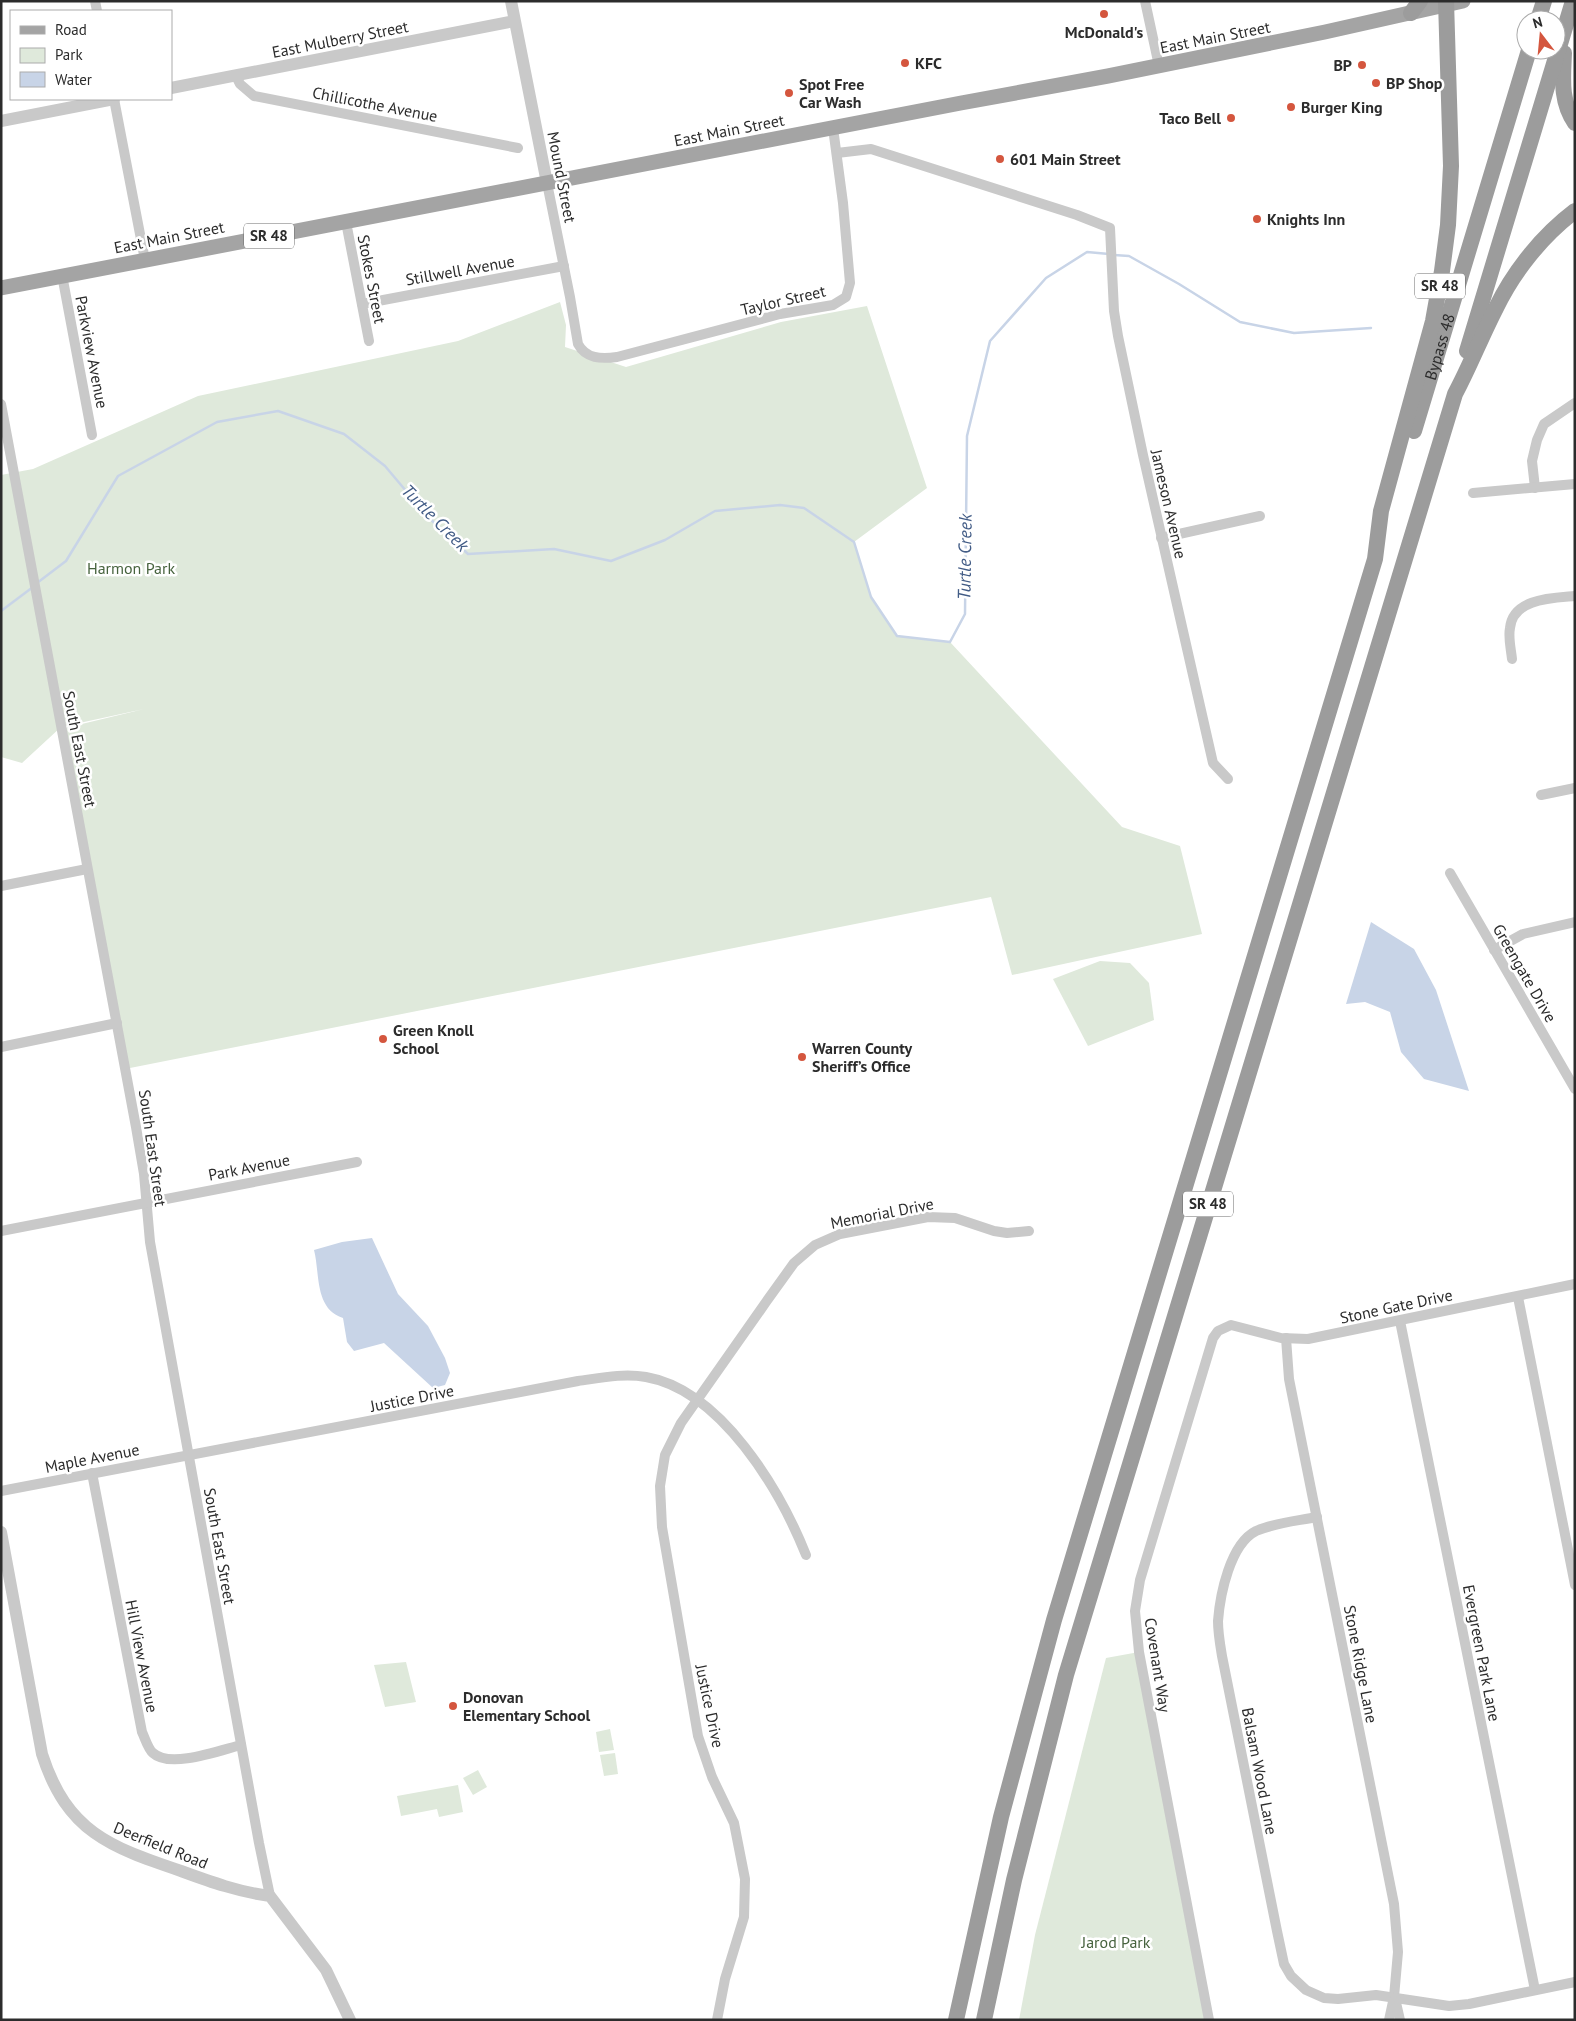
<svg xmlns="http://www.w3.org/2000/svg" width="1576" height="2021" font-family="'PT Sans',sans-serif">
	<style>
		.green { fill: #dfe9db }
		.water { fill: #c8d4e7 }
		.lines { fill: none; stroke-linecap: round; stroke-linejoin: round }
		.stream { stroke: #c8d4e7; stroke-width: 2.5 }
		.minor { stroke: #c9c9c9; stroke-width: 10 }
		.tertiary { stroke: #c9c9c9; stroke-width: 12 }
		.primary { stroke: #a4a4a4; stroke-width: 15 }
		.trunk { stroke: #9c9c9c; stroke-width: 16 }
		.poi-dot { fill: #d4563e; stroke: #fff; stroke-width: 2 }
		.labels { text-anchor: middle; stroke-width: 5; stroke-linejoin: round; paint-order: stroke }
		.shield { fill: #fff; stroke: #6b6b6b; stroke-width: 1 }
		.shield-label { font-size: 15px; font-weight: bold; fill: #2c2c2c }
		.poi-label { font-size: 16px; font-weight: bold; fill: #2c2c2c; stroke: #fff; text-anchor: start }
		.street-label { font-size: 16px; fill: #2c2c2c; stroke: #fff }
		.park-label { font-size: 16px; fill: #47633e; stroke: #fff }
		.water-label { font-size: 18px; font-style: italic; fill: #425c86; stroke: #fff }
	</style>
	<rect width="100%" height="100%" fill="#fff"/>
	<g class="green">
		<path d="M560,302L566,325L565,347L626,367L781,322L867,306L927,488L854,542L871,597L897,636L950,642L1122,827L1180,846L1202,934L1012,975L991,897L125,1069L61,729L144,709L61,727L22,763L1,757V475L33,469L198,396L458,341Z"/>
		<path d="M1100,961L1130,963L1149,983L1154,1020L1088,1046L1053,979Z"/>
		<path d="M1139,1652L1210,2020H1019L1035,1935L1106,1658Z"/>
		<path d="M406,1662L416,1702L385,1707L374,1665Z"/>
		<path d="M610,1729L614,1750L599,1752L596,1732Z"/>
		<path d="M615,1753L618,1774L604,1776L600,1755Z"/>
		<path d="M478,1770L487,1787L473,1795L463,1778Z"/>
		<path d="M458,1785L463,1812L439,1817L437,1809L401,1816L397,1796Z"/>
	</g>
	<g class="water">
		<path d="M1371,922L1414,949L1436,990L1469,1091L1424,1079L1401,1052L1390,1012L1365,1002L1346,1004Z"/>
		<path d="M372,1238L398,1294L428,1326L445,1358L450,1373L445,1385L433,1388L384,1343L354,1351L347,1342L343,1318C314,1309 320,1272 314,1250L342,1242Z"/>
	</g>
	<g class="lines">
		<g class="stream">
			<path d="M1114,255L1129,256L1179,284L1240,322L1294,333L1371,328"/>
			<path d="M37,583L66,561L118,476L217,422L278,411L344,434L385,466L428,517L468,554L554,549L611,561L665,540L715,511L780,505L804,508L854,542L871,597L897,636L950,642L965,614L967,436L990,341L1046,278L1087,252L1109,254"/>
			<path d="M1,611L33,587"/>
		</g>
		<g class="minor">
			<path d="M95,1L97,11"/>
			<path d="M1145,1L1159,66"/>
			<path d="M236,76L240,84L254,96L518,148"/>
			<path d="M114,99L145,260"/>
			<path d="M837,153L871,149L1077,215L1110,228L1114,311L1118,336L1143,455L1213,763L1228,779"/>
			<path d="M547,183L570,297L578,344C586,359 601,359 617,357L780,314L833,305L846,297L850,283L843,203L833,128"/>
			<path d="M346,222L369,341"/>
			<path d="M62,275L92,435"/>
			<path d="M362,304L564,266"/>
			<path d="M1,404L136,1127L144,1174L150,1242L259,1843L270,1896"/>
			<path d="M1535,488L1532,461L1537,440L1544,424L1575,403"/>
			<path d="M1473,493L1575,484"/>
			<path d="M1161,538L1260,516"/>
			<path d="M1512,659C1511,649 1508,638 1510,628C1513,598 1553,598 1575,596"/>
			<path d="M1541,795L1575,788"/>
			<path d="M1450,873L1575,1089"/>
			<path d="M1,886L87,869"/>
			<path d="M1494,950L1523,934L1575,922"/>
			<path d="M1,1047L117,1023"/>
			<path d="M1,1231L357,1162"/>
			<path d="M1518,1297L1575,1585"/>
			<path d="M1400,1321L1535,1990"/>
			<path d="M1286,1338L1289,1379L1394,1904L1398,1952L1394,1997L1389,2020"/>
			<path d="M92,1473L142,1732C145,1738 148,1749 153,1753C170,1769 221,1750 241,1745"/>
			<path d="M1,1491L578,1381C600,1378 623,1373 646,1377C721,1390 780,1490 806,1555"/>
			<path d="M1317,1517C1297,1521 1274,1523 1256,1531C1230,1544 1220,1595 1218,1621C1218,1633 1220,1644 1222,1656L1277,1931L1284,1964L1291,1976L1306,1990L1324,1998L1338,1999L1376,1995L1449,2006L1469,2004L1575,1982"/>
			<path d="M1395,1998L1400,2020"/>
			<path d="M717,2020L725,1979L744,1917L745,1879L734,1823L712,1777L698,1736L662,1527L660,1486L665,1455L681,1423L766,1302L794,1263L815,1245L840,1234L928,1217L955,1218L994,1231L1007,1233L1029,1231"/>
			<path d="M1209,2020L1139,1652L1135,1611L1140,1580L1213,1338L1218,1331L1231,1325L1281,1338L1308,1339L1575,1284"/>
		</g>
		<g class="tertiary">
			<path d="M511,1L547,183"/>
			<path d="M171,88L514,21"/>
			<path d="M1,121L114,99"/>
			<path d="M1,1532L42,1754C67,1832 110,1847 181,1871C211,1882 239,1892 270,1896L326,1970L350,2020"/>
		</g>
		<path class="primary" d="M1,288L961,103L1108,76L1325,32L1463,1"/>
		<g class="trunk">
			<path d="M1411,13L1420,1"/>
			<path d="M1538,20L1544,1"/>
			<path d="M1564,53C1563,78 1560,101 1575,123"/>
			<path d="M1467,351L1573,1"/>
			<path id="s1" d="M1414,431L1529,50"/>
			<path d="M956,2020L1001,1817L1054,1620L1375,559L1381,511L1433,321L1442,271L1448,225L1451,166L1446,1"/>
			<path d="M984,2020L1014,1880L1066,1675L1455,394C1470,366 1481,337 1496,308C1514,271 1542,236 1575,211"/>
		</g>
	</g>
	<g class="poi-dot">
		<circle cx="1104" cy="14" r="5"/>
		<circle cx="905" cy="63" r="5"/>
		<circle cx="1362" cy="65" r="5"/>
		<circle cx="1376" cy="83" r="5"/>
		<circle cx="789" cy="93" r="5"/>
		<circle cx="1291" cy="107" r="5"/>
		<circle cx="1231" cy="118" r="5"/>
		<circle cx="1000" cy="159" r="5"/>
		<circle cx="1257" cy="219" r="5"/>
		<circle cx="383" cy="1039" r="5"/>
		<circle cx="802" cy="1057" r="5"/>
		<circle cx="453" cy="1706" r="5"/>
	</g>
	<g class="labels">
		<g class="shield">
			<rect x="244" y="223.5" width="50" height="25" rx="4"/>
			<rect x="1415" y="273.5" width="50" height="25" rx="4"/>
			<rect x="1183" y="1191.5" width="50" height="25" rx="4"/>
		</g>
		<g class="shield-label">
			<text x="269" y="241">SR 48</text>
			<text x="1440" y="291">SR 48</text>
			<text x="1208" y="1209">SR 48</text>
		</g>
		<g class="poi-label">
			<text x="1104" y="38" text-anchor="middle">McDonald's</text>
			<text x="915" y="69">KFC</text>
			<text x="1352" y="71" text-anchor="end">BP</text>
			<text x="1386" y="89">BP Shop</text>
			<text x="799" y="90">Spot Free<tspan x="799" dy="18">Car Wash</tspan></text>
			<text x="1301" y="113">Burger King</text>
			<text x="1221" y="124" text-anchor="end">Taco Bell</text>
			<text x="1010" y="165">601 Main Street</text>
			<text x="1267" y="225">Knights Inn</text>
			<text x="393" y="1036">Green Knoll<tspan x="393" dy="18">School</tspan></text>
			<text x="812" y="1054">Warren County<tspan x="812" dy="18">Sheriff’s Office</tspan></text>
			<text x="463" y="1703">Donovan<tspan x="463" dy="18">Elementary School</tspan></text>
		</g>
		<g class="street-label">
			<text transform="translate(1215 37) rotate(-11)" y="6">East Main Street</text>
			<text transform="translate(340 39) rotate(-11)" y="6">East Mulberry Street</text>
			<text transform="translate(375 104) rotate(11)" y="6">Chillicothe Avenue</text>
			<text transform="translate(729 130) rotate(-11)" y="6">East Main Street</text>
			<text transform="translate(562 177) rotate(79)" y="6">Mound Street</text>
			<text transform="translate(169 237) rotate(-11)" y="6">East Main Street</text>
			<text transform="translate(460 270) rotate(-10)" y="6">Stillwell Avenue</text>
			<text transform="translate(372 279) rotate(79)" y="6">Stokes Street</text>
			<text transform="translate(783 300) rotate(-13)" y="6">Taylor Street</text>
			<text dy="6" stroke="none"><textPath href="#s1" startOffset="88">Bypass 48</textPath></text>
			<text transform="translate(92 352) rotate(79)" y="6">Parkview Avenue</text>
			<text transform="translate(1169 504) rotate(77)" y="6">Jameson Avenue</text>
			<text transform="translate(80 749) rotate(79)" y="6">South East Street</text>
			<text transform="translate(1525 973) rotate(60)" y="6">Greengate Drive</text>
			<text transform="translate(153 1148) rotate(82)" y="6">South East Street</text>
			<text transform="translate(249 1167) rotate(-11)" y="6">Park Avenue</text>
			<text transform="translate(882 1213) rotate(-11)" y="6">Memorial Drive</text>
			<text transform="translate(1396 1306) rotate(-12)" y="6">Stone Gate Drive</text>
			<text transform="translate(412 1398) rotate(-11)" y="6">Justice Drive</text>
			<text transform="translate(92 1458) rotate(-11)" y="6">Maple Avenue</text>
			<text transform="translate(220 1546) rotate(80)" y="6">South East Street</text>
			<text transform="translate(1482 1653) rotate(79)" y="6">Evergreen Park Lane</text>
			<text transform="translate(142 1656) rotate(79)" y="6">Hill View Avenue</text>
			<text transform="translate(1361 1664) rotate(79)" y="6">Stone Ridge Lane</text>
			<text transform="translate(1158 1665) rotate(81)" y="6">Covenant Way</text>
			<text transform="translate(710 1706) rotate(78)" y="6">Justice Drive</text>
			<text transform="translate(1260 1771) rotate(79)" y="6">Balsam Wood Lane</text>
			<text transform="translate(161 1845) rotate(22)" y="6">Deerfield Road</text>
		</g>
		<g class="park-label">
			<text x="131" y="574">Harmon Park</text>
			<text x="1116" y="1948">Jarod Park</text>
		</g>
		<g class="water-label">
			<text transform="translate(435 518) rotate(45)" y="6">Turtle Creek</text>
			<text transform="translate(965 557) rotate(-89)" y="6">Turtle Creek</text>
		</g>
	</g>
	<rect width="1576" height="2021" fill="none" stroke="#2c2c2c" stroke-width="5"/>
	<rect x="10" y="10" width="162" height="90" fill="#ffffff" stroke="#ababab"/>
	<rect x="20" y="26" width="25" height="8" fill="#a4a4a4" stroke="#ababab"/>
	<text x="55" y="35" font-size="15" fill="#2c2c2c">Road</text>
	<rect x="20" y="48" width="25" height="15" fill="#dfe9db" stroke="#ababab"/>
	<text x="55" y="60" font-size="15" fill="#2c2c2c">Park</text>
	<rect x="20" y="72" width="25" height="15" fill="#c8d4e7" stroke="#ababab"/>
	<text x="55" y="85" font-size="15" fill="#2c2c2c">Water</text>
	<g transform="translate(1541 35) rotate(344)"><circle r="24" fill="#ffffff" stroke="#ababab"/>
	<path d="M0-4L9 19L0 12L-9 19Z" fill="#d4563e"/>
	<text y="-8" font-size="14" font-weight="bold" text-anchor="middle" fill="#2c2c2c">N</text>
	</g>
</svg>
